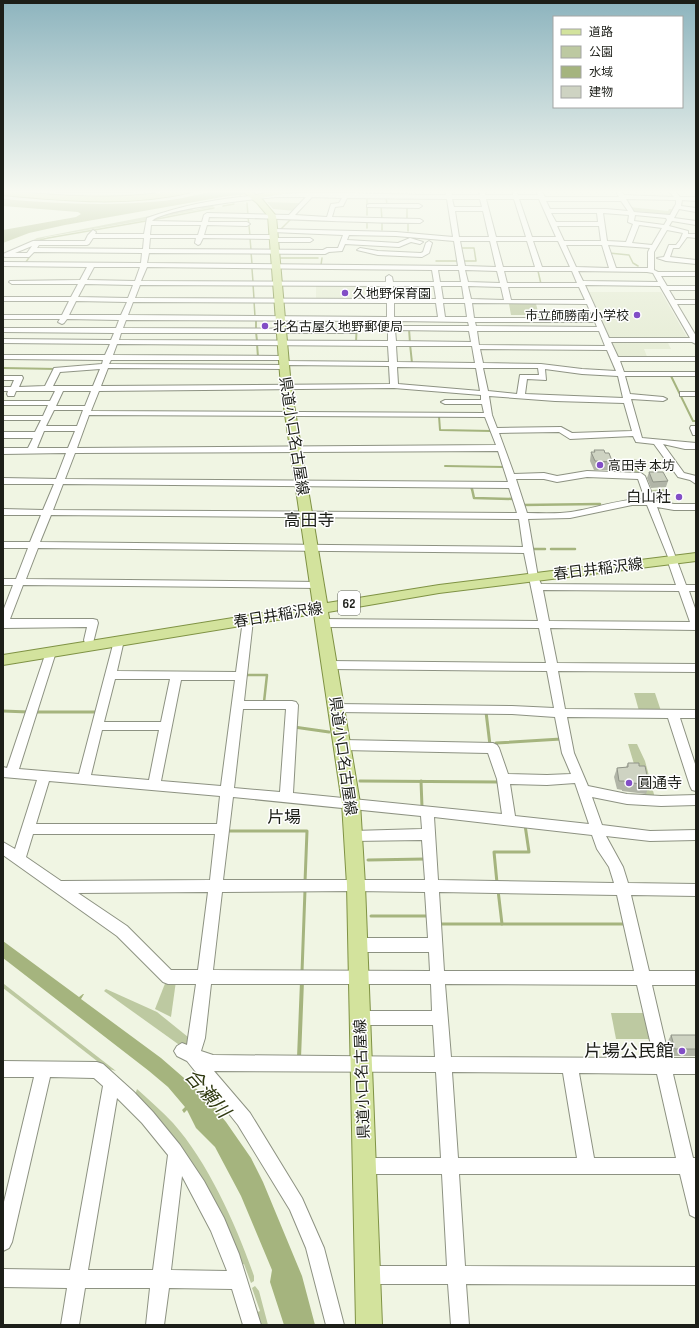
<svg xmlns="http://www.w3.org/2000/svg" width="699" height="1328" font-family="'Sofia Sans Condensed','Noto Sans JP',sans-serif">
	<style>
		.built { fill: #e4ebd2 }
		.green { fill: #bdc9a1 }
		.water { fill: #a5b47e }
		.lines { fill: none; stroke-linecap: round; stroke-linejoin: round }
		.stream-far4 { stroke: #a5b47e; stroke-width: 1.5 }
		.stream-far3 { stroke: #a5b47e; stroke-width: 2 }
		.stream-far2 { stroke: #a5b47e; stroke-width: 2.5 }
		.stream-far1 { stroke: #a5b47e; stroke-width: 3 }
		.stream { stroke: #a5b47e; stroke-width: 4 }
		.minor-casing { stroke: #8d9282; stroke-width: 2 }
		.major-casing { stroke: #7f9244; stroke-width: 2 }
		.minor { fill: #fff; fill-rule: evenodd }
		.major { fill: #d3e39d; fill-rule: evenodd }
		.wall { fill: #b1b5a7 }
		.shaded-wall { fill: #909488 }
		.building { fill: #ced3c2; stroke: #909488 }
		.poi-dot { fill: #824ec6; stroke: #fff; stroke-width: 1.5 }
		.labels { text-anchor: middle; stroke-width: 3; stroke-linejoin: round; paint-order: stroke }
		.far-poi-label { font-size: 13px; fill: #1c1e18; stroke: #fff; text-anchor: start }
		.shield { fill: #fff; stroke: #60625d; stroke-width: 1 }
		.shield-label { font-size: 14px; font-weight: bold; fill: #1c1e18 }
		.street-label { font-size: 15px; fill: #1c1e18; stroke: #fff }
		.poi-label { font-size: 15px; fill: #1c1e18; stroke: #fff; text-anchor: end }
		.quarter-label { font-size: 17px; fill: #1c1e18; stroke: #fff }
		.near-poi-label { font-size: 18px; fill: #1c1e18; stroke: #fff; text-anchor: end }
		.near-water-label { font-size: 19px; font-style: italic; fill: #2e380e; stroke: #fff }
	</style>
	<rect width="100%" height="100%" fill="#f0f5e3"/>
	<g class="built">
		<path d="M244,202V204H247L248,215L209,214L211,209Z"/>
		<rect x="316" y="285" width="57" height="14"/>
		<path d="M589,292H661L688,339H666L671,349H644L648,359L618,358Z"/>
	</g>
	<g class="green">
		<path d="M267,202L297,203H302L295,211L273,209Z"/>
		<path d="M211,204L214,207L151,219L173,211L191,208L193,210L202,208L200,206Z"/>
		<path d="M673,206L676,207L669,216L646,214V212L631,211L629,207L668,211L669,209H672Z"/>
		<path d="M160,214L146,220L46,237L10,252L37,238Z"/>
		<path d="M509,304H536L539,315H511Z"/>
		<path d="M624,459H637L638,461L642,462V474L627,473L628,471Z"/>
		<path d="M665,489L672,505L657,502L652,490Z"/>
		<path d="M634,693H655L661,711H639Z"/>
		<path d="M628,744H637L645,761L655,798L623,794H646L642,776L637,774Z"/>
		<path d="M166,981H176L171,1017L155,1009Z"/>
		<path d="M3,984H4L116,1071L106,1068L3,988Z"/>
		<path d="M106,989L157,1012L188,1037L189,1044L185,1049L104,991Z"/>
		<path d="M611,1013H645L651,1039H616Z"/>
		<path d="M137,1089C149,1100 162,1111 173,1123C208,1162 237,1227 254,1276V1281L251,1283L244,1264L239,1266L135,1095Z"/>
		<path d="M255,1286L259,1291L268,1325H256L253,1314L260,1311L252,1288Z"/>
	</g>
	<g class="water">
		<path d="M217,190H267L241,195V196L239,195L228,196L65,225L29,233L3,243V230L76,217L81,214L78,212L3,206V199C56,204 110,206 163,201C181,199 200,194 217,190Z"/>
		<path d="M3,941L79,997L83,994H84L81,999L161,1058L214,1104L221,1116L226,1122L251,1158L263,1182L302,1276L315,1325H284L270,1282L272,1270L241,1196L215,1147L196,1128L187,1110L184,1113L182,1110L185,1107L168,1087L149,1071L3,958Z"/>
	</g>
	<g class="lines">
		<g class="stream-far4">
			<path d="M288,194L310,190"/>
			<path d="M386,197L387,205"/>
			<path d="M367,198V215"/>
			<path d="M452,198L453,204"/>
			<path d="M247,203L248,215"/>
			<path d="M223,206L234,204"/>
			<path d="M381,206L382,220"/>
			<path d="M407,206V220"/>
			<path d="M248,216L250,236"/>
			<path d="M152,220L214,208"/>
			<path d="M367,222V228"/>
			<path d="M382,222V230"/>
			<path d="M408,222V231"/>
			<path d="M280,230L292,218"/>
			<path d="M250,238L251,250"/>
			<path d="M39,242L40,240L48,238L146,221"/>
			<path d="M461,246V248H474L476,261H463"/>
			<path d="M251,252L252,264"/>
			<path d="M609,253L629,255L633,263L638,266"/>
			<path d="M281,258H318"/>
			<path d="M436,261H459"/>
			<path d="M26,262L30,256"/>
			<path d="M321,265L322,258"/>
			<path d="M252,269L253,282"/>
			<path d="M538,271L541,284H539"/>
			<path d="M253,284L254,299"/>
			<path d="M254,301L255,317"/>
			<path d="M256,319V322"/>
		</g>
		<g class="stream-far3">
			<path d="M256,321V330"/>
			<path d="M409,329L410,343"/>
			<path d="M256,332L257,341"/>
			<path d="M356,342L357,321"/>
			<path d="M257,344L258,357"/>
			<path d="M410,344L412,363"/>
			<path d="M3,368L57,369"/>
			<path d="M671,376L693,421H696"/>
			<path d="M439,416L440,430L491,431"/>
			<path d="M445,466L504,467"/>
			<path d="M471,486L472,490"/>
		</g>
		<g class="stream-far2">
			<path d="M472,489L474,498L513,499"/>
			<path d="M522,505L600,504"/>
			<path d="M534,549H545"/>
			<path d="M551,549H575"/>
			<path d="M245,675H267L264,702"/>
		</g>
		<g class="stream-far1">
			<path d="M3,711L28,712"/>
			<path d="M36,712H97"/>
			<path d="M486,712L490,745"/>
			<path d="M294,727L329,732"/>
			<path d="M496,745V743L561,739"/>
			<path d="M360,781L499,782"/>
			<path d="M421,781L422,807"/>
			<path d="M226,831H307L305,882"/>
			<path d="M368,860L425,859"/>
			<path d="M497,883L494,852H529L525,825"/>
			<path d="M498,890L502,924"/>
			<path d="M371,916H428"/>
			<path d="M438,924H625"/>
			<path d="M302,972L305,890"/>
		</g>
		<path class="stream" d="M299,1058L302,981"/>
		<defs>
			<g id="minor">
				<path d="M53,190H134L131,192H56Z"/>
				<path d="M153,190H159L164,196L159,197Z"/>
				<path d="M445,190H451L452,195H480L478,190H484L485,195H513L512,190H516L518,195H538L535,190H541L545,197H619L615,190H621L624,195L674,197L668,190H674L680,197H696V201L682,200L681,206L696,208V212L679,209L674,218L696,221V225L672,221L669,226L688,231V234H696V238L687,237L679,248H673L670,257L696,260V264L666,261L657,258L664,257L669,245H676L680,240L683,233L667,230L654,252V270L658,272H696V276H661L667,286H696V290H669L675,300H696V304H677L696,336V344L692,342H611L618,357H696V361H620L624,372H696V376H625L630,394L663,397L667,399L663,401L631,399L642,438L696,443V449H685L663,444L684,473L696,476V484L690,480L678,477L654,444L636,442L633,436L570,439L559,432L499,433L514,474L544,473L557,476L587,471L641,473L645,476L655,501L674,504H696V510H674L657,507L686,585H696V591H689L696,611V630L550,628L557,663L696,664V672L558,671L565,709L696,710V718H680L696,767V791L692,790L690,786L668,718L567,717L574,753L588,786L627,794L661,796L696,795V805L661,806L627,804L592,797L602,825L650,831L696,830V840L650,841L606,836L623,867L628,883L696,884V896L631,895L649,971H696V985H652L669,1058H696V1074H673L693,1158H696V1218L690,1215L680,1174H459L465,1266L696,1267V1285L466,1284L469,1325H451L448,1284H368L362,1281L359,1275L362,1269L368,1266H447L442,1174H365L359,1172L357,1166L359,1160L365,1158H441L436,1072L214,1071L250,1113L302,1198L324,1248L344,1325H326L306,1248L290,1210L238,1125L187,1061L177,1056L174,1051L177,1046L182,1043L187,1045L196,984H168L163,982L117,936L3,855V842L15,849L37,780L3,777V767L7,768L47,649H55L56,652L19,769L79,774L115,637H123L124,640L117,671L236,672L243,620L244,617H252L253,620L244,701H292L296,702L298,705L293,793L502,814L497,779L488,753L343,750L339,748L337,745L339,742L343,740L493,743L497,745L499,748L508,774L547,775L571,774L562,753L555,717L512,714L336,712L332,711L330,708L332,705L336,704L512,706L554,708L547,671L330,669L326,668L324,665L326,662L330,661L546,663L539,628L323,627L319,626L318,623L319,620L323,619L538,621L524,553L38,548L26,579L318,582L323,585L318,588L23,585L10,619H93L97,620L98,623L93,643H85L84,640L87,627L3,628V611L13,585H3V579H16L28,548H3V542H30L41,515H3V509L43,510L54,484H3V478L56,479L66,453L3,454V448H28L33,438H3V432H35L41,420H3V416H43L48,405H3V401H50L55,391H16L14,396H8L7,394L8,391H3V387H11L14,380H3V376H22L23,378L19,387L45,386L54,368L102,364L103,360L3,359V355H105L110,344L3,343V339L111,340L114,333L3,332V328H116L119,320L67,319L64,323L62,324L58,322L60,319H3V315H62L69,301H3V297H71L78,284H12L9,282L10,281L80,280L87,267L3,266V262L141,263L142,253L34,252L29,257H5L3,256V254L33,241H85L88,235L93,230L96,232L95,234H144L147,218C242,183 347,195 446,195ZM276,197H306L289,215L207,213L204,215L202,222L152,221C163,209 255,199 276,197ZM312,197L342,198L339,203L331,204L327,217L295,215ZM347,198L447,199L453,237L396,232L274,229L272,230V232L343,235L338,248H327L323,250L149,249L150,238H196L195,243L198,245L200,244L203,238L272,239V241L274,242H310L313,240L310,238H276V236L274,235H204L207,225L247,226L250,224L247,222H208L209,217C280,218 350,223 420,223L423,221L420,219L332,217L335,207L343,206ZM452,199H480L482,207H454ZM486,199H514L526,237H496ZM519,199H539L556,237H532ZM626,199L676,200V204L670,215L634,212ZM546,201H621L628,211L606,209H550ZM455,211H483L489,237H459ZM551,213H597L598,222H556ZM603,213L629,215L628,222L633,224L626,242L607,241ZM635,215L666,218L667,220L664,225L634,221ZM151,225H201L198,235H150ZM639,225L662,228L652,245L632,243ZM557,226H599L601,241H564ZM349,235L396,236L454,241L458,266L147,263L149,253L325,254L329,252L342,251L345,244L399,247L411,242L420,244L423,242L410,238L398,243L347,240ZM93,238H144L143,249L37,248L39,245H87L89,244ZM460,241H490L496,267L465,266ZM496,241H527L535,267H503ZM533,241H558L570,267H542ZM566,245H602L609,268L576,267ZM608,245L650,248L648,252V268H616ZM32,246L27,253H15ZM94,267H140L135,281L87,280ZM147,267L432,270L434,282H393L392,277L389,275L386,277V282L141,281ZM438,270H459L461,282H440ZM465,270L497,271L500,283L468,282ZM504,271H572L577,283H507ZM578,271L647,272L653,273L658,282L583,281ZM85,284L133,285L128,298L78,297ZM140,285L386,286L387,299L135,298ZM585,285L660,286L690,338H609ZM393,286H434L436,299H393ZM441,286H462L464,299H443ZM468,286L501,287L504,300L471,299ZM508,287H579L585,300H511ZM76,301L127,302L121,315H69ZM133,302L387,303V317L128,315ZM394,303H436L438,317H394ZM443,303H465L467,317H445ZM472,303L587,304L593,318H474ZM126,320L388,321V341L119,340L121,333H356L360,331L356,329L123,328ZM395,321L468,322L469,326H395ZM475,322H595L597,327L476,326ZM395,330L469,331L471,342L396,341ZM477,331H599L605,346L479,345ZM117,344L388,346L389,362L284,361L280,363L282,365L109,364L111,360H283L287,358L283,356L113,355ZM396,346H472L475,363L397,362ZM480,349L607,350L616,371L582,369L541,364L483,363ZM286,365L389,366L390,384L101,386L108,368L284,369L288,367ZM397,367L476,368L480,391L398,384ZM483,368H538L539,375H520L517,394L488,391ZM100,369L93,386H53L60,372ZM545,369L582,374L618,376L623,398L525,394L527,379L546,380ZM394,388L481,395V400H445L441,402L445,404H482L484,413L91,411L99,391ZM63,391H91L85,406H56ZM489,396L555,401L624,403L632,431L572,433L561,427L497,428L492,415ZM54,410H83L77,426H46ZM89,415L485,417L496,445L77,448ZM44,431H75L68,448H37ZM498,451L508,482L65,479L75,453ZM587,477L638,479L645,499C619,499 596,508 571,512C557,514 541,513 527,513L516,479H544L557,482ZM63,484L509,488L517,513L53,510ZM632,505H647L668,557L667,559L676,585L541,584L538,577L528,519L570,518ZM51,515L519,519L523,547L40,542ZM543,590L679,591L690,622L549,621ZM115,679H170L161,722H104ZM181,680H235L221,786L161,781ZM243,709H286L280,792L234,788ZM102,730H159L149,780L91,775ZM49,781L220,796L217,824H36ZM575,783L589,824L515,816L510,784L547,785ZM233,797L421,816L422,829L353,831L348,832L347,836L348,840L353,841L422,840L425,880H223ZM434,817L592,835L597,849L609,867L614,883L438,880ZM33,834H215L210,880L61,881L26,857ZM356,891L425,892L428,938H358L353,940L351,945L353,950L358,952H429L430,971L213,970L222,892ZM208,892L198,970H171L127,926L78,893ZM439,892L617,895L634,971H444ZM211,984H431L432,1011H360L355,1013L352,1018L355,1023L360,1025H433L435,1057L213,1055L201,1051L205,1038ZM445,984L637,985L654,1058L451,1057ZM452,1072L563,1073L577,1158H458ZM579,1073L657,1074L676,1158H594Z"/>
				<path d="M369,204H419L422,206L419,208L367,207V205Z"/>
				<path d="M429,241L432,243L429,253L422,257L378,255L357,250L360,248L378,251L421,253L423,252L426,243Z"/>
				<rect x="680" y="392" width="16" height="4"/>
				<path d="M691,426H696V435H693L690,428Z"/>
				<path d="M3,1061L97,1062L103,1064L134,1092L153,1112L180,1145L204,1181L224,1218L239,1254L261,1325H243L232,1289L169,1288L164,1325H146L150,1288H85L79,1325H61L67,1288L3,1287V1269L70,1270L103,1086L94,1078L50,1077L12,1242L9,1248L3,1251V1206L34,1077H3ZM117,1098L142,1123L168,1155L153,1270H88ZM182,1176L211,1231L227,1271L171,1270Z"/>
			</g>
			<g id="major">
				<path d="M178,190H193L192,192C130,207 66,201 3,195V191C61,196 120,201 178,190Z"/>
				<path d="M241,190H250L256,195L281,190H297L293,192L261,198L276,216L291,387L327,603L439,585L696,553V561L439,593L328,612L360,803L365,885L382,1325H356L347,885L342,803L314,614L3,665V655L313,605L281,387L268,216L257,203Z"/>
			</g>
		</defs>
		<use href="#minor" class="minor-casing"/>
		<use href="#major" class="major-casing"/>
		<use href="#minor" class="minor"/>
		<use href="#major" class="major"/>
	</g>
	<g class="wall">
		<path d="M594,450L605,453L612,461L610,470H594L590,461L591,452H594Z"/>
		<path d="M649,472L668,481L666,487L651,488L647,478Z"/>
		<path d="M628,763L649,785L646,794L622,791V790L617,789L614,777L617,768L626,767Z"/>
		<path d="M671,1035H696V1056H670L667,1043Z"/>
	</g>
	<path class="shaded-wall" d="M612,461L610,470H609L611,462Z"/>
	<g class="building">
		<path d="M594,450H604L605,453H609L612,461L611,462L595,461L591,452H595Z"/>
		<path d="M649,472H663L668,481L653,482Z"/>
		<path d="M628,763H639V766H645L649,785L625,782L624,781H619L617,768L628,767Z"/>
		<path d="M671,1035H696V1049H675Z"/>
	</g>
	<linearGradient id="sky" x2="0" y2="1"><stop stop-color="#8db4be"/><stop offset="0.51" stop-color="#f8faf2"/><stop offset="1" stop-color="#f8faf2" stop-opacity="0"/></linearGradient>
	<rect width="699" height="376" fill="url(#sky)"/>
	<g class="poi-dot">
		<circle cx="345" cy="293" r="4"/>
		<circle cx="637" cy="315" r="4"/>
		<circle cx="265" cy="326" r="4"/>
		<circle cx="600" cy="465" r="4"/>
		<circle cx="679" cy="497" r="4"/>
		<circle cx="629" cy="783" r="4"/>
		<circle cx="682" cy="1051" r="4"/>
	</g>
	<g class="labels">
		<g class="far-poi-label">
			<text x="353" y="298">久地野保育園</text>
			<text x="629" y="320" text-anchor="end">市立師勝南小学校</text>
			<text x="273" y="331">北名古屋久地野郵便局</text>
			<text x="608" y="470">高田寺 本坊</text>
		</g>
		<rect class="shield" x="338" y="591" width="22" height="24" rx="3"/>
		<g class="shield-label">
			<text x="349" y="608">62</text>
		</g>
		<g class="street-label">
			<text transform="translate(294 436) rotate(81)" y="5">県道小口名古屋線</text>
			<text transform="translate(598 569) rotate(-7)" y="5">春日井稲沢線</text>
			<text transform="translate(278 615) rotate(-9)" y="5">春日井稲沢線</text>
			<text transform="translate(343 756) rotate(82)" y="5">県道小口名古屋線</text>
			<text transform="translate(362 1079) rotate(-92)" y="5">県道小口名古屋線</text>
		</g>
		<g class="poi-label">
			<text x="671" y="502">白山社</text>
			<text x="637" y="788" text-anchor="start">圓通寺</text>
		</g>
		<g class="quarter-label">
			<text x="309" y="526">高田寺</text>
			<text x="284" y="823">片場</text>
		</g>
		<g class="near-poi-label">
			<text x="674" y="1057">片場公民館</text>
		</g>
		<g class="near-water-label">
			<text transform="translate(208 1093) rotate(49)" y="7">合瀬川</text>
		</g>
	</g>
	<rect width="699" height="1328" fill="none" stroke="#1c1e18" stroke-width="8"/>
	<rect x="553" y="16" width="130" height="92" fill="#ffffff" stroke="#a4a5a3"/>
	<rect x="561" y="29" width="20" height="6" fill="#d3e39d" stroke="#a4a5a3"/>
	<text x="589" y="36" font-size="12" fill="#1c1e18">道路</text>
	<rect x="561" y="46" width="20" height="12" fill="#bdc9a1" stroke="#a4a5a3"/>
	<text x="589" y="56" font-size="12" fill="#1c1e18">公園</text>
	<rect x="561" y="66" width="20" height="12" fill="#a5b47e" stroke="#a4a5a3"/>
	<text x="589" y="76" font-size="12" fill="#1c1e18">水域</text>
	<rect x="561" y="86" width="20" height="12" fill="#ced3c2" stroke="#a4a5a3"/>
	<text x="589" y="96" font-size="12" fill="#1c1e18">建物</text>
</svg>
